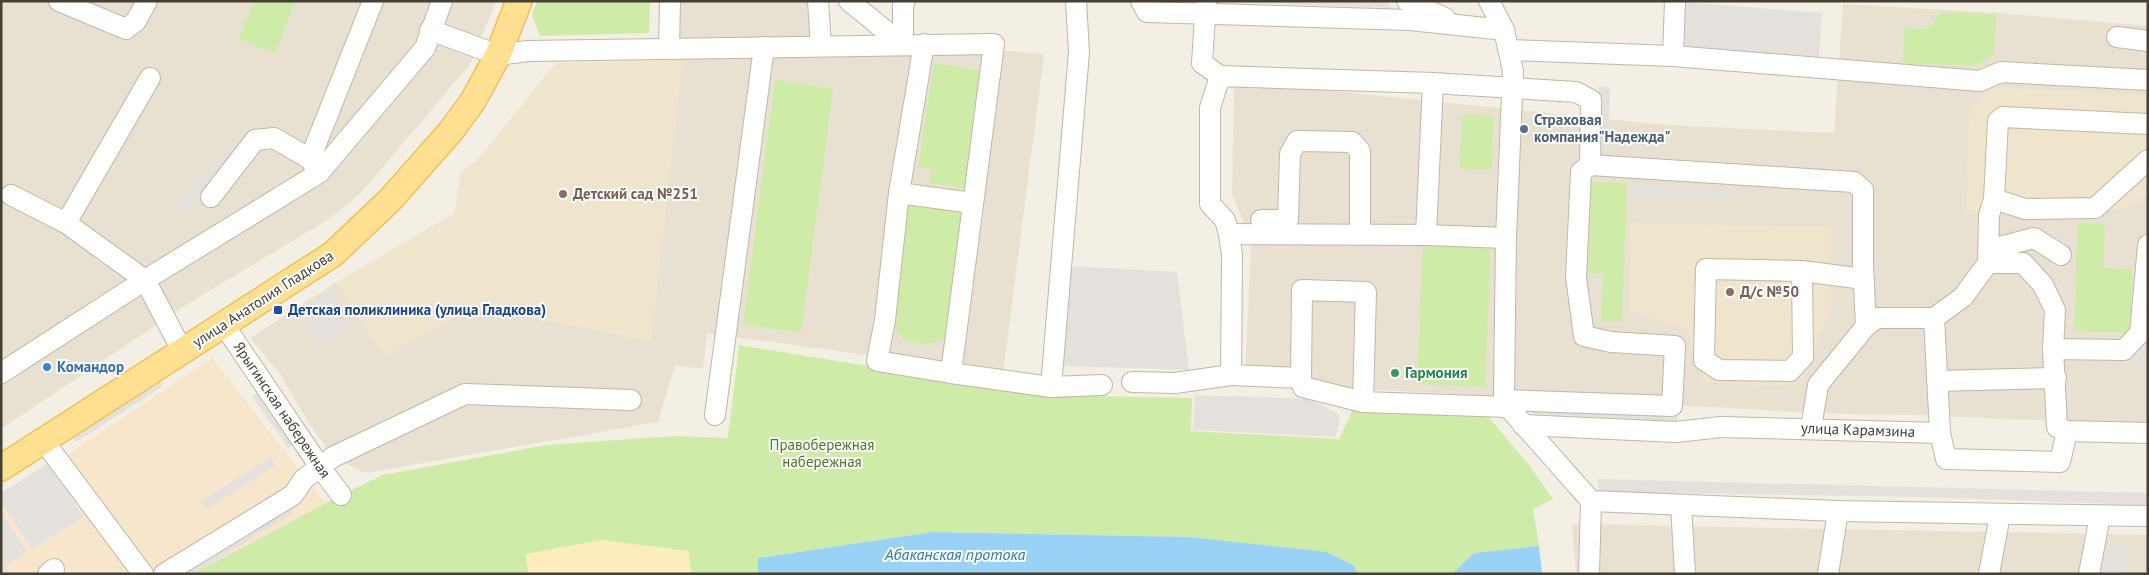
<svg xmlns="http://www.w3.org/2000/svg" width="2149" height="575" font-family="'PT Sans',sans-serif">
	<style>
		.residential { fill: #e8e1d1 }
		.commercial { fill: #f8e6cc }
		.education { fill: #eee5cc }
		.green { fill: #ceeca8 }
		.sand { fill: #fceebb }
		.parking { fill: #e4e1dd }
		.water { fill: #9ad1f6 }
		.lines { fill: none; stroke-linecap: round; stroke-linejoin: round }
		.minor-casing { stroke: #c0b7a6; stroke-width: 22 }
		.major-casing { stroke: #eec157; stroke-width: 28 }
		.minor { stroke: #fff; stroke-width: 20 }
		.major { stroke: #ffe091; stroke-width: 25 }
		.service-dot { fill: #5c6f8a; stroke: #fff; stroke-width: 2 }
		.education-dot { fill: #8d6e63; stroke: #fff; stroke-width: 2 }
		.transit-dot { fill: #1a4fb4; stroke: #fff; stroke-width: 2 }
		.shop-dot { fill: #3f7fe0; stroke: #fff; stroke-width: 2 }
		.leisure-dot { fill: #2e9e5b; stroke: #fff; stroke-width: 2 }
		.labels { text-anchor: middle; stroke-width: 4; stroke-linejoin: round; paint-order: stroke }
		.service-label { font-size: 15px; font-weight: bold; fill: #4e5e75; stroke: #fff; text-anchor: start }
		.education-label { font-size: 15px; font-weight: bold; fill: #785e54; stroke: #fff; text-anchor: start }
		.street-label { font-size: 15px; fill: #463f33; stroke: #fff }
		.transit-label { font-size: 15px; font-weight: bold; fill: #164399; stroke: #fff; text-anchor: start }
		.shop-label { font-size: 15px; font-weight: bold; fill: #366cbe; stroke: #fff; text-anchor: start }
		.leisure-label { font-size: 15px; font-weight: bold; fill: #27864d; stroke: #fff; text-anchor: start }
		.park-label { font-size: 15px; fill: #447d22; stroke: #fff }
		.water-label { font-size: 16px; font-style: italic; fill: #237bbb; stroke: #fff }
	</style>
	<rect width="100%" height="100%" fill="#f4efe4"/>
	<g class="residential">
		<path d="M1,1H496L471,63L360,194L329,219L189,303L1,429Z"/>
		<path d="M663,1H815L816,51H1014L1044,55L1003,374L707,333L703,369L675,365L658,422L365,473L333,457L310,425L280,374L250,338L337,282L454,214L461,173L482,155L556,63L662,61Z"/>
		<path d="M1843,4L1998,13L2148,26V425L1917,415L1843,414L1245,383L1251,240L1232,194L1234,81L1665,125L1834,133Z"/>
		<path d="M1572,524L2148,535V574H1576Z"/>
	</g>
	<path class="commercial" d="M212,358L326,504L202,574H1V499Z"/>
	<g class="education">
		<path d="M683,60L651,341L473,307L384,357L337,282L454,214L461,173L482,155L556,63Z"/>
		<path d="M1991,87L2148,95V194L2133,206L2077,217L1966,214L1969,111Z"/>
		<path d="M1630,223L1831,227V309L1803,379L1787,386L1701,382L1689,330L1630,312Z"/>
	</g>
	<g class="green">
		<path d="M254,1H296L275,53L239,39Z"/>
		<path d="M537,1H650L649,33L540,36L532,15Z"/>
		<path d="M1941,12L1996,14L1994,54L1974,66L1903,63L1905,28L1929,29Z"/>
		<path d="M934,63L983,71L966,189L929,183L931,169L918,167Z"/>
		<path d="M775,80L833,89L801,333L743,324Z"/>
		<path d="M1463,114L1494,116L1491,170L1459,169Z"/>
		<path d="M1591,182L1627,183L1622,321H1601L1603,274L1588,273Z"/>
		<path d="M906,204L964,211L949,336L928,344L904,340L890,322Z"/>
		<path d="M2078,223L2105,224L2103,268L2132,269L2131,333L2074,331Z"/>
		<path d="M1423,239L1491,242L1485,387L1417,384Z"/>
		<path d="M739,345L1046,395L1192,398L1191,431L1339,439L1352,411L1484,412L1529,465L1553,499L1533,509L1539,546L1474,553L1452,574H1358L1353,565L1188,537L933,532L758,558V574H193L341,495L383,475L546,445L674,436L728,438Z"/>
	</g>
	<path class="sand" d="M601,540L688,551L692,574H528L526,554Z"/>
	<g class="parking">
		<path d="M1219,1H1388L1391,8L1219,2Z"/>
		<path d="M1684,2L1822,13L1819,57L1681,46Z"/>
		<path d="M1599,86L1610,87L1608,156H1596Z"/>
		<path d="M240,134L248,140L180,215L173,209Z"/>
		<path d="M1629,186L1735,189V201L1629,197Z"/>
		<path d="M1070,266L1177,272L1189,370L1061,366Z"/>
		<path d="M333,291L352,323L318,343L299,311Z"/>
		<path d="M2145,304H2148V362L2074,361V352L2144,354Z"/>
		<path d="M158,379L163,386L76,442L71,434Z"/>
		<path d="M259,392L295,443L288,448L252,396Z"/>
		<path d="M1195,395L1310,399L1340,415L1336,437L1193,430Z"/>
		<path d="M1533,405L1677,412V421L1533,414Z"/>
		<path d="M271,457L276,465L206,510L201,501Z"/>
		<path d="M49,463L83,517L32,549L1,502V493Z"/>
		<path d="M1598,479L2147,493L2146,505L1923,497L1599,492Z"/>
		<path d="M288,502L294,513L193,574H170Z"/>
		<path d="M1,511L27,552L5,566L10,574H1Z"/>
		<path d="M2092,540L2128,547L2123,574H2086Z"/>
	</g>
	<g class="water">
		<path d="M933,532L1188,537L1327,552L1353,565L1358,574H758V558Z"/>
		<path d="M1539,546L1542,574H1452L1474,553Z"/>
	</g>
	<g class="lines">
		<defs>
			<g id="minor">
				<path d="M59,1L126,29L136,21L147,1"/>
				<path d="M818,1L821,46"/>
				<path d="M849,1L903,45"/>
				<path d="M1141,1L1147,12L1410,20L1504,30"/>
				<path d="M1206,1L1202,63L1220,76"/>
				<path d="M1407,1L1445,18"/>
				<path d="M1489,1L1504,30L1513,71L1506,238L1504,395L1508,407L1591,501L1589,574"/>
				<path d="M430,30L498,55L528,51L994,44L951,373L877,361L885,320L899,193L924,44"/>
				<path d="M2117,37L2148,41"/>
				<path d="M903,45V1H905"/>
				<path d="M669,48L670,1"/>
				<path d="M1509,50L1673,56L1980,81L2001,72L2148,80"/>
				<path d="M1673,56L1675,1"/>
				<path d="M1433,83L1576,92L1591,100L1590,165L1581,172L1576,277L1584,336L1611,342L1675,346L1672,406L1505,400"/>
				<path d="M1590,165L1854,182L1863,190V265L1866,326"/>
				<path d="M319,173L310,159L373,1"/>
				<path d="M899,193L972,203"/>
				<path d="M11,195L66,223L145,280L183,352"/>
				<path d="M211,197L255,140L274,138L310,159"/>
				<path d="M1994,199L2025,209L2095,208L2148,160"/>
				<path d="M1261,220H1288L1290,154L1297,141L1352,142L1360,151V234"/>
				<path d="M66,223L150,78"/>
				<path d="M1229,234L1225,220L1210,204V108L1220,76L1433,83L1426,235"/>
				<path d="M1506,238L1426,235L1229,234L1232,255L1231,375L1301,378L1302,290L1366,292L1363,402L1508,407"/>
				<path d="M1989,250L2034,238L2061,255"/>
				<path d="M1988,263H2023L2043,285L2055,310L2053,349"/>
				<path d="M1802,271L1803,357L1790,371L1719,370L1704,360L1706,269L1802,271L1864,279"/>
				<path d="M1934,318L1940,433"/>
				<path d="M224,325L320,467L341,495"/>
				<path d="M1,373L145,280L319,173L425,48L442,1"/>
				<path d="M951,373L1051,387L1102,385"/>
				<path d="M1301,378L1303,387L1363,402"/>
				<path d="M1937,381L2056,378"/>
				<path d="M1132,382L1175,383L1231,375"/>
				<path d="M1051,387L1079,52L1076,1"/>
				<path d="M715,415L764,47"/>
				<path d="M1523,425L1676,432L1721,427L1940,433L1946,459L2060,462L2067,431L2148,433"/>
				<path d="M1811,428L1818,385L1866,326L1877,318H1934L1963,297L1988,263L1989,215L1994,199L1998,121L2003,117L2148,124"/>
				<path d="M2067,431L2057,427L2053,349L2124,350L2140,333L2148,245"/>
				<path d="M43,440L143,574"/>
				<path d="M1591,501L1838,511L2148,516"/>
				<path d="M1681,505L1685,574"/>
				<path d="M48,574L54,569"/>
				<path d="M164,574L293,495L304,479L333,457L465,394L631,400"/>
				<path d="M1828,574L1838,511"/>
				<path d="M1989,574L2000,515"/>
				<path d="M2089,574L2100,516"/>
			</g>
			<path id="major" d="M1,468L333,254L390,200L451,131L473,101L498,55L519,1"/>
		</defs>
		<use href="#minor" class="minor-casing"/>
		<use href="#major" class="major-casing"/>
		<use href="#minor" class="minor"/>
		<use href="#major" class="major"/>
	</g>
	<circle class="service-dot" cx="1524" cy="129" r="5"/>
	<g class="education-dot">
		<circle cx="563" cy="194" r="5"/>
		<circle cx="1730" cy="292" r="5"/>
	</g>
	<rect class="transit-dot" x="273" y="305" width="10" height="10" rx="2.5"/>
	<circle class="shop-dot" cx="47" cy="367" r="5"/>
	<circle class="leisure-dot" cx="1395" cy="373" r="5"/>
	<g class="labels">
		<g class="service-label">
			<text x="1534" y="125">Страховая<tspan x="1534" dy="17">компания"Надежда"</tspan></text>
		</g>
		<g class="education-label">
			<text x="573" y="199">Детский сад №251</text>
			<text x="1740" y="297">Д/с №50</text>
		</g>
		<g class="street-label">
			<text transform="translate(263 299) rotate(-33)" y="5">улица Анатолия Гладкова</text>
			<text transform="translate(282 410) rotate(56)" y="5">Ярыгинская набережная</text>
			<text transform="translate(1858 430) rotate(2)" y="5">улица Карамзина</text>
		</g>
		<g class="transit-label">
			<text x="288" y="315">Детская поликлиника (улица Гладкова)</text>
		</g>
		<g class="shop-label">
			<text x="57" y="372">Командор</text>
		</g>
		<g class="leisure-label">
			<text x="1405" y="378">Гармония</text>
		</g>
		<g class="park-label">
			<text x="822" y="450">Правобережная<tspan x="822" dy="17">набережная</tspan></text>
		</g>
		<g class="water-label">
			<text x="955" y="560">Абаканская протока</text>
		</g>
	</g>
	<rect width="2149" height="575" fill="none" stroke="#463f33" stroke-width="5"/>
</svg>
